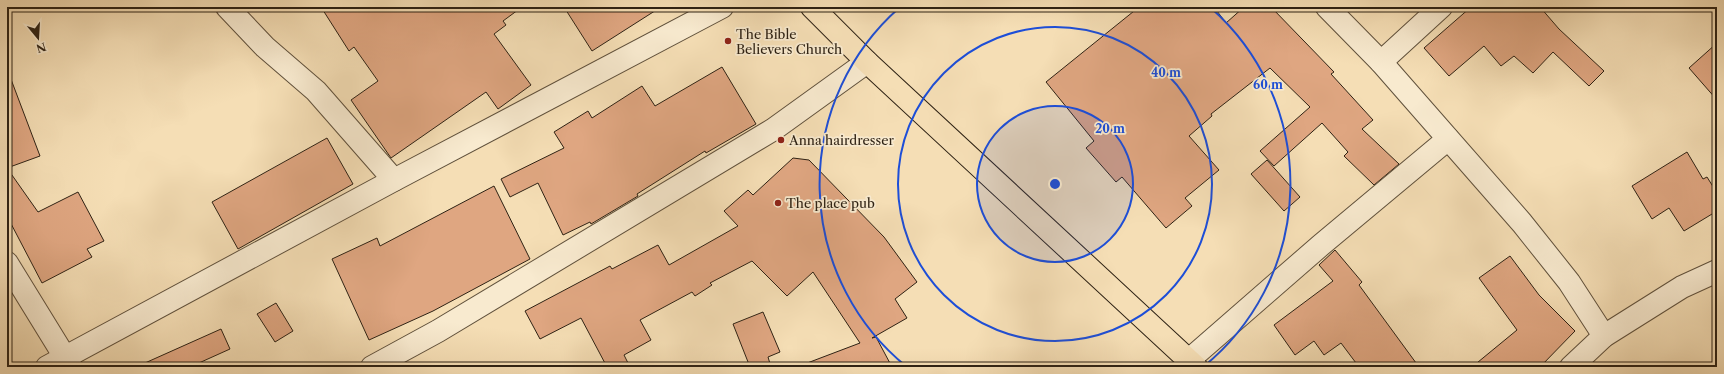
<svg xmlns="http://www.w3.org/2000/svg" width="1724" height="374" font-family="'Libre Caslon Text',serif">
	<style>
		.building { fill: #dfa681; stroke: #2e2214 }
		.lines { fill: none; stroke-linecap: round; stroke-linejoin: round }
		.minor-casing { stroke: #60513c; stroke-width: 24 }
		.tertiary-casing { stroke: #60513c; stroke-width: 24 }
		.trunk-casing { stroke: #2e2214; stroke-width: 24 }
		.minor { stroke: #f8eacf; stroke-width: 22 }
		.tertiary { stroke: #f8eacf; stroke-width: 22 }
		.trunk { stroke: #f5deb5; stroke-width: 22 }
		.ring { fill: none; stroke: #1d4ed8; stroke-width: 2 }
		.poi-dot { fill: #8f2418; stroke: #f8eacf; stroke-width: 1.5 }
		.labels { text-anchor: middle; stroke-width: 3.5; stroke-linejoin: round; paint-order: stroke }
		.poi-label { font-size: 13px; fill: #2e2214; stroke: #f8eacf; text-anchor: start }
		.centre { fill: #1d4ed8; stroke: #f8eacf; stroke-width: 2 }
		.ring-label { font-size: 12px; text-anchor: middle; font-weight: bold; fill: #1d4ed8; stroke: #f8eacf; stroke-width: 3.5; stroke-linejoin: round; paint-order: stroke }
	</style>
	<rect width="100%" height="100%" fill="#f5deb5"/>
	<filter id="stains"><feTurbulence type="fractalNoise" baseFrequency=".005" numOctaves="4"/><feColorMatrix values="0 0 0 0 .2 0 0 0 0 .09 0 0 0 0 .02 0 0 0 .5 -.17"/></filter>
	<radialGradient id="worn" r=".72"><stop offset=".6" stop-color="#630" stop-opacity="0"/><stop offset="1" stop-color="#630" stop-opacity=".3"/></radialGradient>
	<g class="building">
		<path d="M321,7H522L503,21L506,25L494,34L531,85L498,109L486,92L391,158L351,100L378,81L354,47L349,51Z"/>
		<path d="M564,7H661L592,51Z"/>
		<path d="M1139,7H1214L1226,23L1244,7H1271L1334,72L1331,74L1373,120L1362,129L1399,164L1374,185L1344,156L1348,152L1322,123L1274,166L1260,151L1310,107L1270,68L1211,114L1212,116L1189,136L1219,170L1185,198L1192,206L1166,228L1122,177L1116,182L1086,148L1094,141L1046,82Z"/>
		<path d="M1471,7H1540L1559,29L1604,71L1589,86L1553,52L1533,73L1514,56L1501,66L1484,46L1449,76L1424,48Z"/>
		<path d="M1717,43V100L1689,68Z"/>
		<path d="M722,67L756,124L706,153L705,151L637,194L638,196L591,224L590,222L563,235L538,183L510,197L501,179L564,148L554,132L588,111L592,118L642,86L655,106Z"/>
		<path d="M7,74H9L40,156L7,168L38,212L78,192L104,241L87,249L92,257L42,283L7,216Z"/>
		<path d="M327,138L353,184L238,249L212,202Z"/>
		<path d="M1687,152L1703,179L1707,177L1717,193V211L1684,231L1669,208L1652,219L1632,186Z"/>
		<path d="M793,158L809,160L884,237L917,282L895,299L907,318L872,338L876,337L892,367H802V365L860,343L813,272L787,296L752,261L710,283L712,285L695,296L692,292L640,320L651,340L624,355L630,367H607L581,318L540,339L525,311L610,266L612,269L658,245L669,265L738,226L724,211L748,190L753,195Z"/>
		<path d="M1267,160L1300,197L1284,211L1251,174Z"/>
		<path d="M494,186L530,259L433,311L369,340L332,259L377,238L380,246Z"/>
		<path d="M1335,250L1362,282L1359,285L1419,367H1359L1341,343L1324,355L1314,341L1295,355L1274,325L1333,281L1319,265Z"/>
		<path d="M1510,256L1539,295L1575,331L1540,367H1472L1517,330L1479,278Z"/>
		<path d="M276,303L293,331L275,342L257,314Z"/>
		<path d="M763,312L780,352L768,357L771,367H750L733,324Z"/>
		<path d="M221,329L230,349L190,367H136Z"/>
	</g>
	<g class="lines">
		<defs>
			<g id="minor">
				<path d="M227,7L265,47L316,91L394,180"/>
				<path d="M1327,7L1381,62L1522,223L1569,282L1604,336"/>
				<path d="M1381,62L1441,7"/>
				<path d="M7,263L71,367"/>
				<path d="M1189,360L1321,245L1448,139"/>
				<path d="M372,367L438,331L774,129L867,62"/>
				<path d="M1571,367L1604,336L1682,287L1717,271"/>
			</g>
			<path id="tertiary" d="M47,367L394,180L722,7"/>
			<path id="trunk" d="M812,7L867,62L1196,367"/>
		</defs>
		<use href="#minor" class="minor-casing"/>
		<use href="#tertiary" class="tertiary-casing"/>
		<use href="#trunk" class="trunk-casing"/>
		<use href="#minor" class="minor"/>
		<use href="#tertiary" class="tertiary"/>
		<use href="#trunk" class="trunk"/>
	</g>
	<circle cx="1055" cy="184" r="78" fill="#1d4ed8" fill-opacity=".12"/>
	<g class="ring">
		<circle cx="1055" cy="184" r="78"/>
		<circle cx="1055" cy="184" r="157"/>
		<path d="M907 367A235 235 0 0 1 899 8M1211 8A235 235 0 0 1 1203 367"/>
	</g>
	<g class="poi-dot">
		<circle cx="728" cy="41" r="4"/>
		<circle cx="781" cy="140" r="4"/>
		<circle cx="778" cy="203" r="4"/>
	</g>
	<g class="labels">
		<g class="poi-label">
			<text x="736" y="39">The Bible<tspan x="736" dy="15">Believers Church</tspan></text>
			<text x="789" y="145">Anna hairdresser</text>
			<text x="786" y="208">The place pub</text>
		</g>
	</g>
	<circle cx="1055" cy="184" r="6" class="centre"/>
	<g class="ring-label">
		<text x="1166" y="77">40 m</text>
		<text x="1268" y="89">60 m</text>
		<text x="1110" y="133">20 m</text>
	</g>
	<rect width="1724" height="374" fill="none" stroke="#f5deb5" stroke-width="24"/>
	<rect x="8" y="8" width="1708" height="358" fill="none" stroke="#2e2214" stroke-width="2"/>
	<rect x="12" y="12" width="1700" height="350" fill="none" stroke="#2e2214"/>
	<g transform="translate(38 38) rotate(162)" stroke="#f8eacf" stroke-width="3" paint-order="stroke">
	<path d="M0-3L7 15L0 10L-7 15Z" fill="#2e2214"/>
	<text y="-6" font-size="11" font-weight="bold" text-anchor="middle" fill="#2e2214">N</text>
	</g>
	<rect width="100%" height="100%" filter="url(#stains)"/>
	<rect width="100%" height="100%" fill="url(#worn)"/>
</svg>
